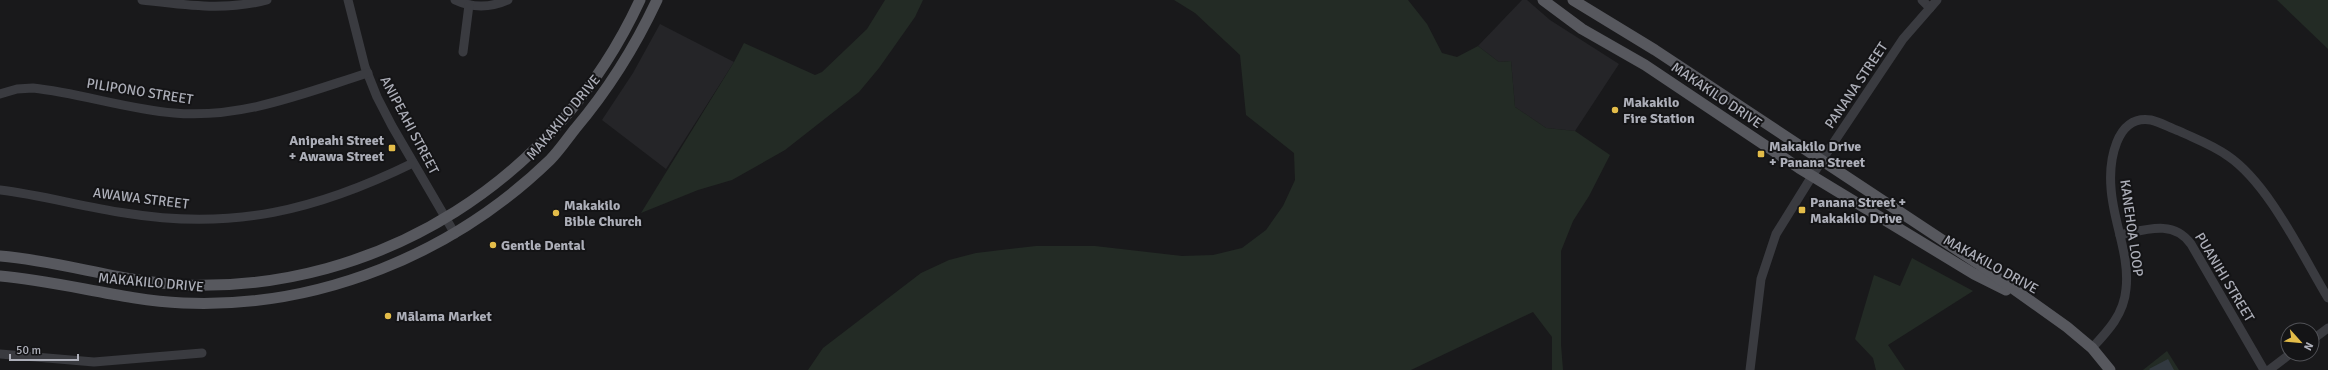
<svg xmlns="http://www.w3.org/2000/svg" width="2328" height="370" font-family="Signika,sans-serif">
	<style>
		.built { fill: #252528 }
		.green { fill: #232b25 }
		.water { fill: #323940 }
		.lines { fill: none; stroke-linecap: round; stroke-linejoin: round }
		.minor { stroke: #3a3b40; stroke-width: 9 }
		.major { stroke: #57585e; stroke-width: 11 }
		.poi-dot { fill: #e3bc49; stroke: #141416; stroke-width: 1.5 }
		.labels { text-anchor: middle; stroke-width: 4; stroke-linejoin: round; paint-order: stroke }
		.street-label { font-size: 14px; fill: #adafb9; stroke: #141416 }
		.poi-label { font-size: 14px; font-weight: bold; fill: #adafb9; stroke: #141416; text-anchor: start }
	</style>
	<rect width="100%" height="100%" fill="#19191b"/>
	<g class="built">
		<path d="M1522,0H1527L1550,20L1619,64L1575,131L1546,128L1515,107L1511,61L1499,62L1478,46Z"/>
		<path d="M660,24L734,62L666,169L602,120L633,73Z"/>
	</g>
	<g class="green">
		<path d="M885,0H923L915,17L879,68L859,92L785,150L732,180L698,190L641,213L734,62L744,43L815,75L822,72L867,29Z"/>
		<path d="M1174,0H1408L1427,24L1442,53L1457,57L1478,46L1499,62L1511,61L1515,107L1546,128L1575,131L1610,155L1589,196L1573,221L1561,251V345L1563,370H1552V337L1533,312L1411,370H808L823,348L921,273L949,260L976,253L1036,246H1095L1182,256L1213,255L1242,248L1266,230L1283,206L1295,180L1294,153L1246,115L1240,55L1195,13Z"/>
		<path d="M2277,0H2328V49Z"/>
		<path d="M1912,258L1973,291L1888,345L1905,370H1876L1873,358L1855,339L1874,275L1900,286Z"/>
		<path d="M2167,351L2179,370H2143Z"/>
	</g>
	<path class="water" d="M2168,359L2174,370H2150L2149,369Z"/>
	<g class="lines">
		<g class="minor">
			<path d="M142,0C185,5 225,11 267,0"/>
			<path d="M348,0L365,67L377,97L392,126L455,234"/>
			<path d="M455,0C472,8 490,8 508,0"/>
			<path d="M1922,0L1930,8"/>
			<path d="M463,52L469,5"/>
			<path d="M0,94L17,89L33,88C80,93 126,109 174,113C242,119 304,93 368,73"/>
			<path d="M0,190C42,195 83,207 125,213C233,231 317,210 413,163"/>
			<path d="M2120,235C2145,230 2173,219 2191,244L2264,370"/>
			<path d="M2312,340L2328,328"/>
			<path d="M2092,348C2108,331 2124,314 2126,289C2130,255 2113,222 2111,188C2109,163 2115,114 2151,120C2160,122 2170,128 2179,131C2196,139 2213,145 2228,156C2269,184 2302,255 2328,298"/>
			<path d="M0,354L94,362L202,353"/>
			<path d="M1750,370L1761,279L1776,234L1822,160L1903,39L1937,0"/>
			<path d="M2269,370L2290,354"/>
		</g>
		<g class="major">
			<path d="M1543,0L1582,29L1645,65L1799,168L1974,274L2006,290"/>
			<path d="M1573,0L1655,50L1980,265L2067,327L2092,348L2110,370"/>
			<path d="M0,256C62,261 121,282 184,285C381,292 558,178 640,0"/>
			<path d="M0,276C61,281 121,300 183,303C319,309 453,254 550,160C559,151 567,139 575,129C608,90 635,47 657,0"/>
		</g>
	</g>
	<g class="poi-dot">
		<circle cx="1615" cy="110" r="4"/>
		<rect x="388" y="144" width="8" height="8" rx="2"/>
		<rect x="1757" y="150" width="8" height="8" rx="2"/>
		<rect x="1798" y="206" width="8" height="8" rx="2"/>
		<circle cx="556" cy="213" r="4"/>
		<circle cx="493" cy="245" r="4"/>
		<circle cx="388" cy="316" r="4"/>
	</g>
	<g class="labels">
		<g class="street-label">
			<text transform="translate(1856 85) rotate(-56)" y="5">PANANA STREET</text>
			<text transform="translate(140 91) rotate(9)" y="5">PILIPONO STREET</text>
			<text transform="translate(1717 95) rotate(34)" y="5">MAKAKILO DRIVE</text>
			<text transform="translate(563 117) rotate(-50)" y="5">MAKAKILO DRIVE</text>
			<text transform="translate(410 125) rotate(62)" y="5">ANIPEAHI STREET</text>
			<text transform="translate(141 198) rotate(7)" y="5">AWAWA STREET</text>
			<text transform="translate(2132 228) rotate(82)" y="5">KANEHOA LOOP</text>
			<text transform="translate(1991 264) rotate(29)" y="5">MAKAKILO DRIVE</text>
			<text transform="translate(2225 277) rotate(59)" y="5">PUANIHI STREET</text>
			<text transform="translate(151 282) rotate(5)" y="5">MAKAKILO DRIVE</text>
		</g>
		<g class="poi-label">
			<text x="1623" y="107">Makakilo<tspan x="1623" dy="16">Fire Station</tspan></text>
			<text x="384" y="145" text-anchor="end">Anipeahi Street<tspan x="384" dy="16">+ Awawa Street</tspan></text>
			<text x="1769" y="151">Makakilo Drive<tspan x="1769" dy="16">+ Panana Street</tspan></text>
			<text x="1810" y="207">Panana Street +<tspan x="1810" dy="16">Makakilo Drive</tspan></text>
			<text x="564" y="210">Makakilo<tspan x="564" dy="16">Bible Church</tspan></text>
			<text x="501" y="250">Gentle Dental</text>
			<text x="396" y="321">Mālama Market</text>
		</g>
	</g>
	<g transform="translate(2300 342) rotate(117)"><circle r="19" fill="#141416" stroke="#515257"/>
	<path d="M0-3L7 15L0 10L-7 15Z" fill="#e3bc49"/>
	<text y="-6" font-size="11" font-weight="bold" text-anchor="middle" fill="#adafb9">N</text>
	</g>
	<path d="M10 354v6h68v-6" fill="none" stroke="#adafb9" stroke-width="2"/>
	<text x="16" y="354" font-size="12" fill="#adafb9" stroke="#141416" stroke-width="3" paint-order="stroke">50 m</text>
</svg>
